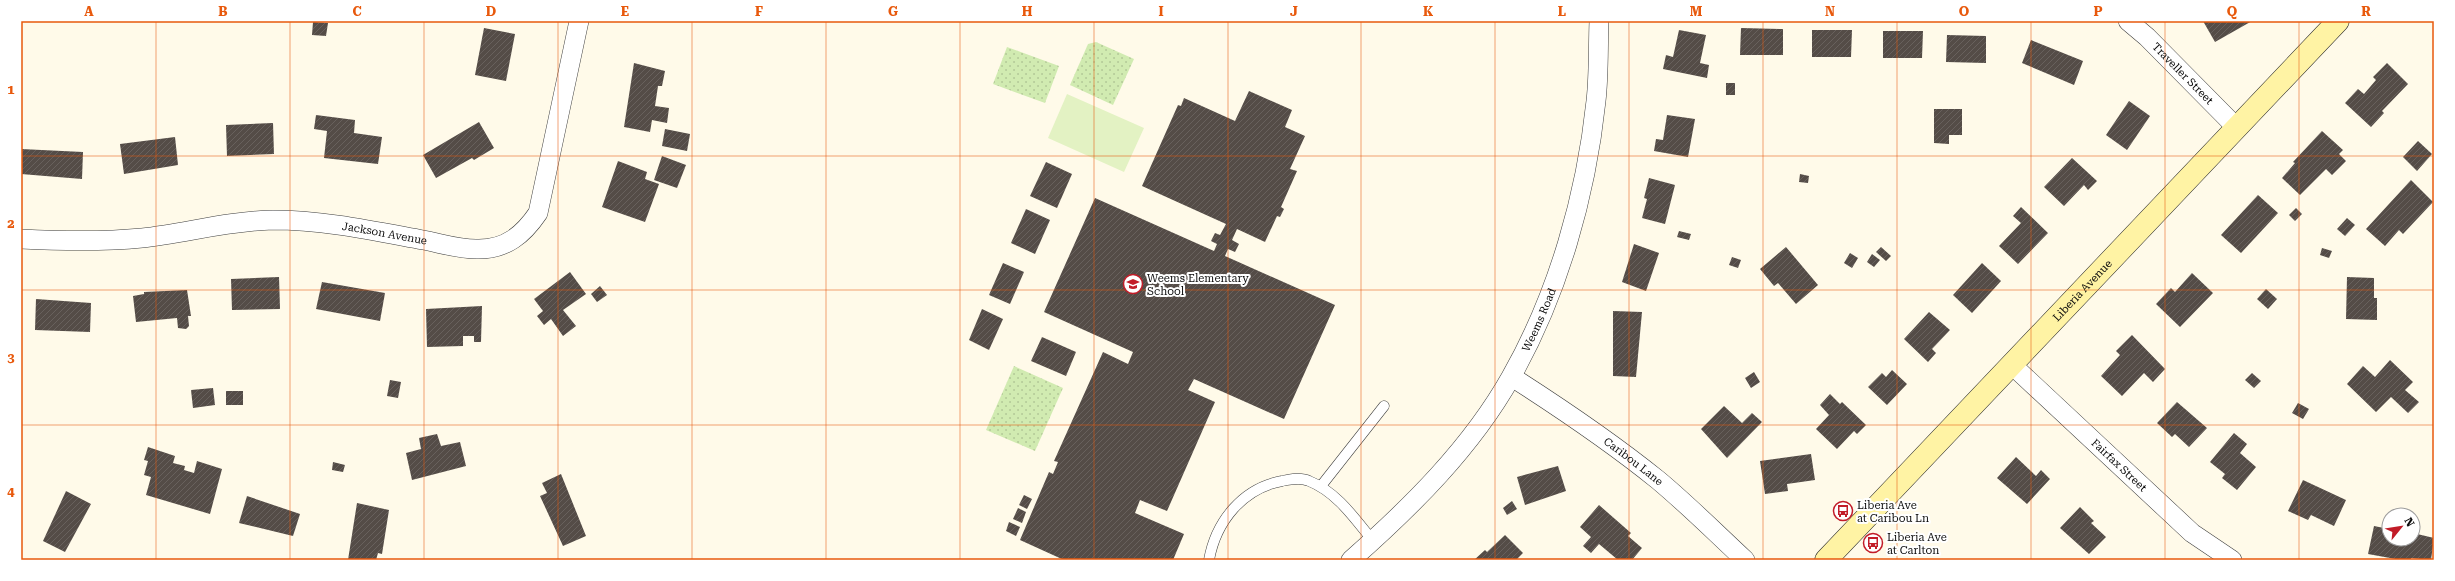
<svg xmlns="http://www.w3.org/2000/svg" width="2455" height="581" font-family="'Roboto Serif',serif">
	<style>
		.grass { fill: url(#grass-dots) }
		.pitch { fill: #e3f2c3 }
		.building { fill: url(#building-hatch) }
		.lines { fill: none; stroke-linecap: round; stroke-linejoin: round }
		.service-casing { stroke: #3e3e3e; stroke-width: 11 }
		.minor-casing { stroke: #3e3e3e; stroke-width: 20 }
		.secondary-casing { stroke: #2d2d2d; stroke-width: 23 }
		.service { stroke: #fff; stroke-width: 10 }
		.minor { stroke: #fff; stroke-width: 19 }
		.secondary { stroke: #fff3a4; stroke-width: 22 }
		.grid { fill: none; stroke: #e8590c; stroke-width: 1; stroke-opacity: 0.55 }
		.labels { text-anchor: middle; stroke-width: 4; stroke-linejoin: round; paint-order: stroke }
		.street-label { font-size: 11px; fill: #0b0b0b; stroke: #fff }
		.poi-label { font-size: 11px; fill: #0b0b0b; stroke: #fff; text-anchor: start }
		.neatline { fill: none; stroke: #e8590c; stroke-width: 1.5 }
		.grid-label { font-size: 13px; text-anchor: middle; font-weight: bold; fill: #e8590c }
	</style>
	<defs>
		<pattern id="grass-dots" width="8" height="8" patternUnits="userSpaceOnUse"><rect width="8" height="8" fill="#d1ebb1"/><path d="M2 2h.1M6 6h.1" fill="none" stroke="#b2c897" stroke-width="1.8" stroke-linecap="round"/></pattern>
		<pattern id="building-hatch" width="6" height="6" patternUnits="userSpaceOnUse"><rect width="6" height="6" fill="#544c47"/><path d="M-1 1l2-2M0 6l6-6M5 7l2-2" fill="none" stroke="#68615d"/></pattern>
	</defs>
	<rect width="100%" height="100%" fill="#fffae9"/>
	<g class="grass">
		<path d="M1096,42L1134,59L1113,105L1070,85L1088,44Z"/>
		<path d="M1007,47L1059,66L1045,103L993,84Z"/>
		<path d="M1014,366L1063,388L1035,451L986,430Z"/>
	</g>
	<path class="pitch" d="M1067,94L1144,128L1124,172L1048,138Z"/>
	<g class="building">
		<path d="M2203,21H2252L2215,42Z"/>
		<path d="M313,22L328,23L326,36L312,35Z"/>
		<path d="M484,28L515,34L506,81L475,75Z"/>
		<path d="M1741,28L1783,29V55H1740Z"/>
		<path d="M1679,30L1706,35L1700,63L1709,65L1707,78L1663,69L1666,55L1673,57Z"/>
		<path d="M1812,30H1852L1851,57H1812Z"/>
		<path d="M1883,31H1923L1922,58H1883Z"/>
		<path d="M1947,35L1986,36V63L1946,62Z"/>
		<path d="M2031,40L2083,61L2074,85L2022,63Z"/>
		<path d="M634,63L665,71L662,86H658L655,106L669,108L667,123L652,120L650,132L624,127Z"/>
		<path d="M2387,63L2408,84L2382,111L2384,113L2371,127L2345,103L2358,89L2364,94L2376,80L2373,77Z"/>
		<rect x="1726" y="83" width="9" height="12"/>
		<path d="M1249,91L1292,110L1285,127L1305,136L1290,169L1297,171L1281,207L1284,209L1280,217L1277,216L1265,242L1237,229L1232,240L1239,244L1235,252L1228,249L1225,256L1335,305L1284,419L1194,379L1188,390L1215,402L1167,511L1140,500L1135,513L1184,534L1173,560H1064L1020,540L1049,472L1053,474L1058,462L1054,461L1103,352L1128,364L1133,352L1044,312L1095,198L1214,251L1217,244L1211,241L1215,233L1220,235L1226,224L1142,186L1178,105L1181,106L1184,98L1235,121Z"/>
		<path d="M2129,101L2150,116L2127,150L2106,135Z"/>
		<path d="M1934,109H1962V135H1949V144L1934,143Z"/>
		<path d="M316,115L355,120L354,133L382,137L378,164L324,158L327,131L314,129Z"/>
		<path d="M1667,115L1695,119L1688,157L1654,151L1656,139L1663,140Z"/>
		<path d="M479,122L494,148L474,160L472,158L436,178L423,155Z"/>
		<path d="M273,123L274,154L227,156L226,125Z"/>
		<path d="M665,129L690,134L687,151L662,146Z"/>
		<path d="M2322,131L2343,150L2339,154L2346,161L2332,175L2326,169L2300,195L2282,178L2295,163L2293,162Z"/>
		<path d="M175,137L178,165L124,174L120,144Z"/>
		<path d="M2418,141L2432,154L2417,171L2403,157Z"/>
		<path d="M21,149L83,152L82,179L21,174Z"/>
		<path d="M662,156L686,165L677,188L654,180Z"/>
		<path d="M2072,158L2097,181L2088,190L2084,185L2064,206L2044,187Z"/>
		<path d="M618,161L647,172L645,179L659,184L645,222L602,207Z"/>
		<path d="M1046,162L1072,174L1057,208L1030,196Z"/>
		<path d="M1800,174L1809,176L1808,183L1799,182Z"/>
		<path d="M1649,178L1675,185L1665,224L1642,218L1647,199L1644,198Z"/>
		<path d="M2411,180L2433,202L2403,234L2399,230L2385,246L2366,229Z"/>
		<path d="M2258,195L2278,213L2241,253L2221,235Z"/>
		<path d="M2021,207L2048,233L2018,264L1999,246L2021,223L2013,216Z"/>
		<path d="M2296,208L2302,214L2295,221L2289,215Z"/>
		<path d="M1026,209L1050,220L1035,254L1011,243Z"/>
		<path d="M2347,218L2355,225L2345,236L2337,229Z"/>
		<path d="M1679,231L1691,234L1689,240L1677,237Z"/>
		<path d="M1634,244L1659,253L1646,291L1622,282Z"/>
		<path d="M1786,247L1818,285L1796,304L1778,283L1774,286L1760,269Z"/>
		<path d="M1881,247L1891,256L1886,261L1876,252Z"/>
		<path d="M2322,248L2332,251L2329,258L2320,255Z"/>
		<path d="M1850,253L1858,258L1852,268L1844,263Z"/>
		<path d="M1872,254L1880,260L1874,267L1867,262Z"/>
		<path d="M1732,257L1741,260L1738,268L1729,265Z"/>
		<path d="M1003,263L1024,272L1010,304L989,295Z"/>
		<path d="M1982,263L2001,281L1972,313L1953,295Z"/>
		<path d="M570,272L586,294L563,310L576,326L563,336L551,319L544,325L537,316L543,311L534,299Z"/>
		<path d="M2192,273L2213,293L2180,327L2156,304L2171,288L2175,292Z"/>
		<path d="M279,277L280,309L232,310L231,279Z"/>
		<path d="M2347,277L2374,278V298H2377V320L2346,319Z"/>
		<path d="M322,282L385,293L380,321L316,309Z"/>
		<path d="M600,286L607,295L597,302L591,294Z"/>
		<path d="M2266,289L2277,299L2268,309L2257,299Z"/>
		<path d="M187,290L191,316H188L189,326L186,329L178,328L177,318L136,322L133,296L144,294V292Z"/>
		<path d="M36,299L91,303L90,332L35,330Z"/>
		<path d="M482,306L481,342H474V336H463V346L427,347L426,309Z"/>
		<path d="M982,309L1003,319L989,350L969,340Z"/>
		<path d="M1613,311L1642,312L1636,377L1613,376Z"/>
		<path d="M1929,312L1950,330L1932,349L1936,353L1928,362L1904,339Z"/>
		<path d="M2132,335L2165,369L2153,382L2144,373L2122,396L2101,376L2120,355L2116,351Z"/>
		<path d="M1042,337L1076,352L1066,376L1031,361Z"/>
		<path d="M2390,360L2413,382L2405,390L2419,402L2408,413L2391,397L2376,412L2347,384L2363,366L2375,377Z"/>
		<path d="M1892,370L1907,384L1887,405L1868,387L1882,373L1886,377Z"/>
		<path d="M1754,372L1760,382L1751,388L1745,378Z"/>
		<path d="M2252,373L2261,381L2254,388L2245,380Z"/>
		<path d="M390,380L401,382L398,398L387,396Z"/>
		<path d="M213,388L215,405L193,408L191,390Z"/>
		<rect x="226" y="391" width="17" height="14"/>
		<path d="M1830,394L1840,404L1842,402L1866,425L1857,434L1854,431L1837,449L1816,429L1829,415L1820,405Z"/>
		<path d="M2177,402L2207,428L2189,447L2175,434L2172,437L2157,423Z"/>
		<path d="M2298,403L2309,409L2303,419L2292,413Z"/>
		<path d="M1724,406L1742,423L1752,413L1762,422L1727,458L1701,429Z"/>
		<path d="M2234,433L2247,444L2240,453L2256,467L2237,490L2222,478L2225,474L2210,462Z"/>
		<path d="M437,434L441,446L460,442L466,466L412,480L406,453L421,449L419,438Z"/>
		<path d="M148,447L175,456L173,463L185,466L184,470L194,473L197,461L222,469L210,514L146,495L151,477L144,475L148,461L144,460Z"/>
		<path d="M1811,454L1815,480L1787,484L1788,491L1765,494L1760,461Z"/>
		<path d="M2016,457L2036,476L2041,470L2050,479L2027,504L1997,478Z"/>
		<path d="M333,462L345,465L343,472L332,470Z"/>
		<path d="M1558,466L1566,491L1525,505L1517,477Z"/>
		<path d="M561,474L586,536L563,546L540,496L547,493L542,483Z"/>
		<path d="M2303,480L2346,500L2334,526L2311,515L2308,520L2288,511Z"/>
		<path d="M66,491L91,504L65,552L43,541Z"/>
		<path d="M1024,495L1032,499L1027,509L1019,505Z"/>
		<path d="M247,496L300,514L293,536L239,523Z"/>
		<path d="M1512,501L1517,509L1507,515L1503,508Z"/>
		<path d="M357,503L389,510L382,554L378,553L376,560H348Z"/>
		<path d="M1599,505L1631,533L1628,536L1642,548L1632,560H1618L1599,544L1591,553L1583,546L1591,537L1580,527Z"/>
		<path d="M2080,507L2094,521L2091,523L2106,537L2089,554L2060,528Z"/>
		<path d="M1018,508L1026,512L1022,523L1013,519Z"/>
		<path d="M1009,522L1020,527L1016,536L1006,531Z"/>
		<path d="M2374,526L2389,529V539H2413V533L2434,538L2431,560L2411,558V560H2401L2368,554Z"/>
		<path d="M1505,535L1523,553L1516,560H1474L1485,550L1487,552Z"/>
	</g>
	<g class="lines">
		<defs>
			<g id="service">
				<path d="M1321,486L1384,406"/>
				<path d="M1209,560C1216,521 1243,488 1282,481C1291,479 1301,477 1309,481C1337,492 1355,519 1373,541"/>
			</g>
			<g id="minor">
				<path id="s1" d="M2128,21L2147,37L2236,127"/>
				<path id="s2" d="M21,239C62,241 101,242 142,238C186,233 228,221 273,220C323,220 374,231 423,240C440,243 461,250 479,249C506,249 523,235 538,213L579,21"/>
				<path id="s3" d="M2011,364L2192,533L2232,560"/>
				<path id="s4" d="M1512,377C1562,409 1611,442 1658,480C1688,505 1716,533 1745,560"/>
				<path id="s5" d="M1351,560C1411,507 1471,448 1511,377C1558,294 1586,196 1596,101C1599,75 1598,48 1599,21"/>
			</g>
			<g id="secondary">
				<path id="s6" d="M1826,560L2338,21"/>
			</g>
		</defs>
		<use href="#service" class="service-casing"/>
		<use href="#minor" class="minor-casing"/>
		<use href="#secondary" class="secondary-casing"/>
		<use href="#service" class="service"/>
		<use href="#minor" class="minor"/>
		<use href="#secondary" class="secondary"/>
	</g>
	<path class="grid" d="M156,21V560M290,21V560M424,21V560M558,21V560M692,21V560M826,21V560M960,21V560M1094,21V560M1228,21V560M1361,21V560M1495,21V560M1629,21V560M1763,21V560M1897,21V560M2031,21V560M2165,21V560M2299,21V560M21,156H2434M21,290H2434M21,425H2434"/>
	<defs>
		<symbol id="school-ring" viewBox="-11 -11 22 22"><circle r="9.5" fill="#fff" stroke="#c21c28" stroke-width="1.5"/><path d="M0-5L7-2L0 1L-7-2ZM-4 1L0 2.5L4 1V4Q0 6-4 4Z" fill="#c21c28"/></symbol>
		<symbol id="bus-ring" viewBox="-11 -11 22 22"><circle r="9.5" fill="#fff" stroke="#c21c28" stroke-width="1.5"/><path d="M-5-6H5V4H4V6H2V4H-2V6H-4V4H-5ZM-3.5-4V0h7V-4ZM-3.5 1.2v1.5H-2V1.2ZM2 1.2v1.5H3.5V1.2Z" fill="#c21c28"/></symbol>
	</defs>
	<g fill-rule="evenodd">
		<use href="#school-ring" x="1122" y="273" width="22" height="22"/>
		<use href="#bus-ring" x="1832" y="500" width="22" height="22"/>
		<use href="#bus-ring" x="1862" y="532" width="22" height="22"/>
	</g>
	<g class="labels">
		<g class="street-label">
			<text dy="4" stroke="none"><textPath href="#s1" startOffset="76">Traveller Street</textPath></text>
			<text dy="4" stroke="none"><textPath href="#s2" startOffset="366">Jackson Avenue</textPath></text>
			<text dy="4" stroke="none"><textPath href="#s6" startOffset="372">Liberia Avenue</textPath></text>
			<text dy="4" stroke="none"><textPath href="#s5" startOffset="308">Weems Road</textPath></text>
			<text dy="4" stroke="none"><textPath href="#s4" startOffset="148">Caribou Lane</textPath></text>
			<text dy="4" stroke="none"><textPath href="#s3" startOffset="148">Fairfax Street</textPath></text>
		</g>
		<g class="poi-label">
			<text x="1147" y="282">Weems Elementary<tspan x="1147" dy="13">School</tspan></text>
			<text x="1857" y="509">Liberia Ave<tspan x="1857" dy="13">at Caribou Ln</tspan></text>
			<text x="1887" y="541">Liberia Ave<tspan x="1887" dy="13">at Carlton</tspan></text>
		</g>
	</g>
	<rect width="2455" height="581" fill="none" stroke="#ffffff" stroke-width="44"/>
	<g transform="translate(2401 527) rotate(60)"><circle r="19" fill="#ffffff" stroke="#9d9d9d"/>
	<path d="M0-3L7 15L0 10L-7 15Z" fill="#c21c28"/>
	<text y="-6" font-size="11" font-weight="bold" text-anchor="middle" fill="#0b0b0b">N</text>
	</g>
	<rect x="22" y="22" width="2411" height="537" class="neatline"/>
	<g class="grid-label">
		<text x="89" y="16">A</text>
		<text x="223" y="16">B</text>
		<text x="357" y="16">C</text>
		<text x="491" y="16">D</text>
		<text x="625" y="16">E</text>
		<text x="759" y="16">F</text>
		<text x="893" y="16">G</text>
		<text x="1027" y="16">H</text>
		<text x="1161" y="16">I</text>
		<text x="1294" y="16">J</text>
		<text x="1428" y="16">K</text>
		<text x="1562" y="16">L</text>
		<text x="1696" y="16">M</text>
		<text x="1830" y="16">N</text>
		<text x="1964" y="16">O</text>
		<text x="2098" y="16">P</text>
		<text x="2232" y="16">Q</text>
		<text x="2366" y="16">R</text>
		<text x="11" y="94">1</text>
		<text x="11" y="228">2</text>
		<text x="11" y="362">3</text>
		<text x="11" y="496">4</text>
	</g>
</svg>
